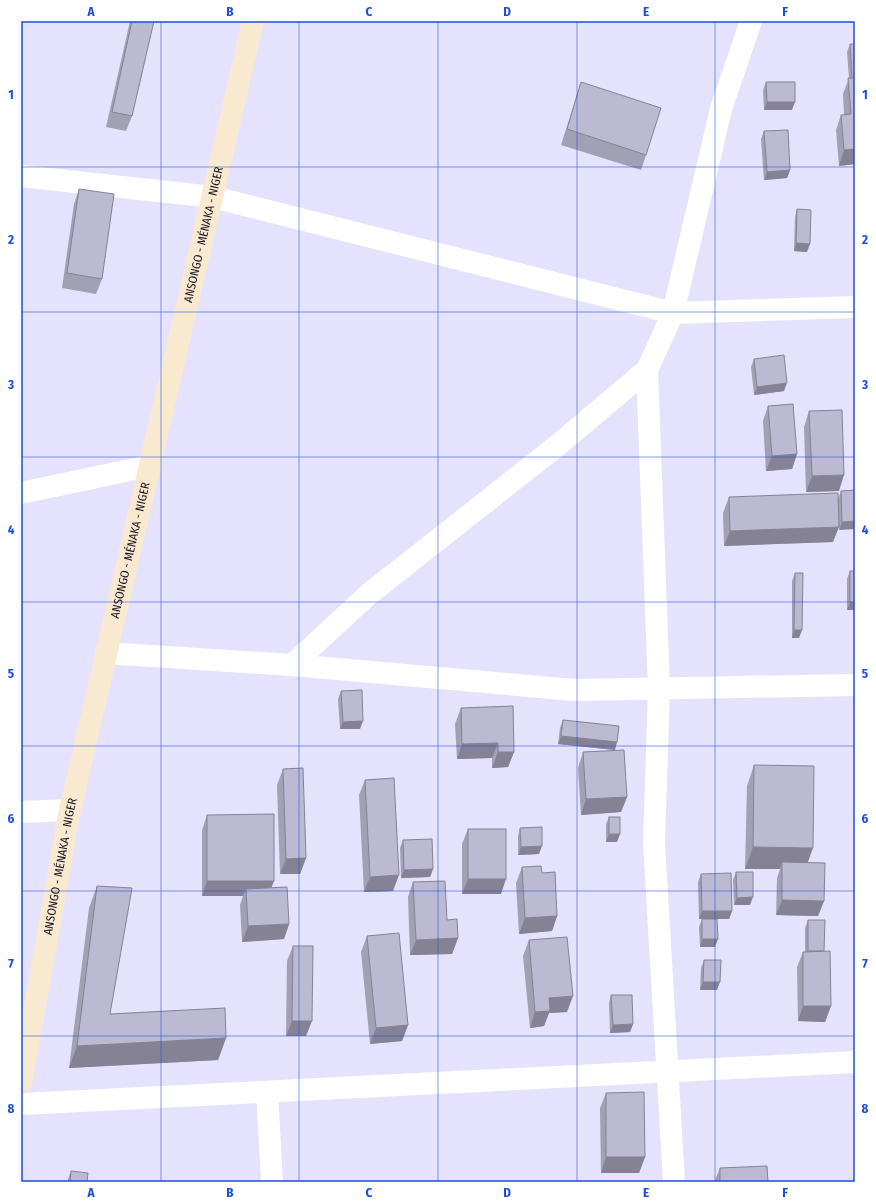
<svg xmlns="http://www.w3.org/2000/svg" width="876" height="1203" font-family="'Fira Sans Condensed',sans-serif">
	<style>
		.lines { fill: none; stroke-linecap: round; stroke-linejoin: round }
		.street { stroke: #fff; stroke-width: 22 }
		.secondary { stroke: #f9e9d0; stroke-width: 22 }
		.wall { fill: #a2a0b5 }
		.shaded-wall { fill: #848294 }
		.building { fill: #bcbad3; stroke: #848294 }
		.grid { fill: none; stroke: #1d4ed8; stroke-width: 1; stroke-opacity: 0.55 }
		.labels { text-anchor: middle; stroke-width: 3; stroke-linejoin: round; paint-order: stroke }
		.street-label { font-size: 12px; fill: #14131c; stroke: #fff }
		.neatline { fill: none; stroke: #1d4ed8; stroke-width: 1.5 }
		.grid-label { font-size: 13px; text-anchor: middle; font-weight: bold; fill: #1d4ed8 }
	</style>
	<rect width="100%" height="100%" fill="#e5e2fd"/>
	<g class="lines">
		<g class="street">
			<path d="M21,176L213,197L673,313L855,307"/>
			<path d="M647,370L659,688L654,843L674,1182"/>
			<path d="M21,493L149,466"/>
			<path d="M106,653L292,665L574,690L855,685"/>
			<path d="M292,665L369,594L558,445L647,370L673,313L721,109L751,21"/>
			<path d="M21,812L70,810"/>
			<path d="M267,1092L272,1182"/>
			<path d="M21,1104L855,1062"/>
		</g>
		<path class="secondary" id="s1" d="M21,1083L70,810L253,21"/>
	</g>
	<g class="wall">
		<path d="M130,21H154L132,116L126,131L106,127Z"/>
		<path d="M850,44H855V164L839,166L836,130L841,115H844L843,94L849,78L847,52Z"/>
		<path d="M581,82L646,155L641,170L561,145L576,98Z"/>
		<path d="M766,82L792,110H764L763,90Z"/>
		<path d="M764,131L790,170L787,178L764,180L761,139Z"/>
		<path d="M79,189L102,279L96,294L62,288L74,204Z"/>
		<path d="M797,209L807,252L794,251L795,217Z"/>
		<path d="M754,359L784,391L754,395L751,367Z"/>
		<path d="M768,406L797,454L792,469L766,471L763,421Z"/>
		<path d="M809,411L839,491L806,492L804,427Z"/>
		<path d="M855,490L839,530L838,499L841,491Z"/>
		<path d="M729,497L833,542L724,546L723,513Z"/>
		<path d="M850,571H855V610H847V579Z"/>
		<path d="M795,573L799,638H792V581Z"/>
		<path d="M341,691L360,729H340L338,699Z"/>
		<path d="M461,708L514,752L508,767L492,768V758L457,759L455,724Z"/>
		<path d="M563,720L615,750L558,744L560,728Z"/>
		<path d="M855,740V753L854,743Z"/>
		<path d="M583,752L627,797L621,812L581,815L578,768Z"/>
		<path d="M754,765L807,863L824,901L818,916L776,915L777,878L780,869H745L747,786Z"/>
		<path d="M283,769L306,858L300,874H280L277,785Z"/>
		<path d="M365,780L393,891L364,892L359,795Z"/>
		<path d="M207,815L274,881L271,888L289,924L284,939L242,942L240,905L243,896H202V830Z"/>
		<path d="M609,817L617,842H606V824Z"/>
		<path d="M520,828L539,854L518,855V836Z"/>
		<path d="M468,829L501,894H462V844Z"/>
		<path d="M403,840L433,869L430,877L401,878L400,848Z"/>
		<path d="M522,867L542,873L557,916L552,931L519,934L516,883Z"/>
		<path d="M736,872L750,905H734L733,880Z"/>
		<path d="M701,874L732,911L729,919H717L715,947H700L699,927L702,919H699L698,882Z"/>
		<path d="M413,882L458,938L452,954L410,955L408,897Z"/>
		<path d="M97,886L110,1014L226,1038L218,1060L69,1068L89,908Z"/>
		<path d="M808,920L824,951L831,1006L825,1022L798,1021L797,967L803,952H805V928Z"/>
		<path d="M367,936L408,1025L402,1041L370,1044L361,952Z"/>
		<path d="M529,940L567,1012L549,1013L544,1026L530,1028L523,956Z"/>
		<path d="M293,946L306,1036H286L287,961Z"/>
		<path d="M704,960L717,990H700L701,968Z"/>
		<path d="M611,995L633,1024L630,1032L610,1033L609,1003Z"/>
		<path d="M606,1093L645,1157L639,1173H601L600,1108Z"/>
		<path d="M720,1168L768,1182H714Z"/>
		<path d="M71,1171L87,1182H68V1179Z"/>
	</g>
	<g class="shaded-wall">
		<path d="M767,102H795L792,110H764Z"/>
		<path d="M855,149V164L839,166L844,150Z"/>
		<path d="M790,170L787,178L764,180L767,172Z"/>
		<path d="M796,243L810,244L807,252L794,251Z"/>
		<path d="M787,383L784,391L754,395L757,387Z"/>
		<path d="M797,454L792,469L766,471L772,456Z"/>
		<path d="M844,475L839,491L806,492L812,476Z"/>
		<path d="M855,521V529L839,530L842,522Z"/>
		<path d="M839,527L833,542L724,546L730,531Z"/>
		<path d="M850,602H855V610H847Z"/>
		<path d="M794,630H802L799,638H792Z"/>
		<path d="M363,721L360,729H340L343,722Z"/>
		<path d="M561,736L617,742L615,750L558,744Z"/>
		<path d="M498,743L492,758L457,759L462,744Z"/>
		<path d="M498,752H514L508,767L492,768Z"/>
		<path d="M627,797L621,812L581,815L586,799Z"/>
		<path d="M609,834H620L617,842H606Z"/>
		<path d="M542,846L539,854L518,855L521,847Z"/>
		<path d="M753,847L813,848L805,870L782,862L780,869H745Z"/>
		<path d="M306,858L300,874H280L286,859Z"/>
		<path d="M433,869L430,877L401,878L404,870Z"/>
		<path d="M399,875L393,891L364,892L370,877Z"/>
		<path d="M468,879H506L501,894H462Z"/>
		<path d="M207,881H274L268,896L246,889L243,896H202Z"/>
		<path d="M753,897L750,905H734L737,898Z"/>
		<path d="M782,900L824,901L818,916L776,915Z"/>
		<path d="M702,911H732L729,919H699Z"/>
		<path d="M557,916L552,931L519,934L525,918Z"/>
		<path d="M289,924L284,939L242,942L248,926Z"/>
		<path d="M458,938L452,954L410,955L416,940Z"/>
		<path d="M702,939H718L715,947H700Z"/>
		<path d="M703,982H720L717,990H700Z"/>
		<path d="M573,996L567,1012L549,1013L544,1026L530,1028L535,1012L549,998Z"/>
		<path d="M803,1006H831L825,1022L798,1021Z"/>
		<path d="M292,1021H312L306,1036H286Z"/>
		<path d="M633,1024L630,1032L610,1033L613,1025Z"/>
		<path d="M408,1025L402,1041L370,1044L376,1028Z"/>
		<path d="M226,1038L218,1060L69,1068L77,1046Z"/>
		<path d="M606,1157H645L639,1173H601Z"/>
	</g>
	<g class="building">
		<path d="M132,21H154L132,116L112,112Z"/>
		<path d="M850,44H855V78H852Z"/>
		<path d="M848,78H855V149L844,150L841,115L851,114Z"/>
		<path d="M581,82L661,108L646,155L567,129Z"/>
		<path d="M766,82H795V102H767Z"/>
		<path d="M788,130L790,170L767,172L764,131Z"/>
		<path d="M79,189L114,194L102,279L67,273Z"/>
		<path d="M797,209L811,210L810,244L796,243Z"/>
		<path d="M784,355L787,383L757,387L754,359Z"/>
		<path d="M793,404L797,454L772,456L768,406Z"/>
		<path d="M842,410L844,475L812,476L809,411Z"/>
		<path d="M855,490V521L842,522L841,491Z"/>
		<path d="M838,493L839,527L730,531L729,497Z"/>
		<rect x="850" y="571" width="5" height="31"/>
		<path d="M795,573H803L802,630H794Z"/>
		<path d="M362,690L363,721L343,722L341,691Z"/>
		<path d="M513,706L514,752H498V743L462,744L461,708Z"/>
		<path d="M563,720L619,726L617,742L561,736Z"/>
		<path d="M624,750L627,797L586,799L583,752Z"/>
		<path d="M754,765L814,766L813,848L753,847Z"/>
		<path d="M303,768L306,858L286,859L283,769Z"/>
		<path d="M394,778L399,875L370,877L365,780Z"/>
		<path d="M274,814V881H207V815Z"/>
		<rect x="609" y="817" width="11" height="17"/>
		<path d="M542,827V846L521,847L520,828Z"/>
		<rect x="468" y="829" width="38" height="50"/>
		<path d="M432,839L433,869L404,870L403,840Z"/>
		<path d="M782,862L825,863L824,901L782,900Z"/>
		<path d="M541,866L542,873L555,872L557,916L525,918L522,867Z"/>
		<path d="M736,872H753V897L737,898Z"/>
		<path d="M731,873L732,911H702L701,874Z"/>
		<path d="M445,881L447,920L457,919L458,938L416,940L413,882Z"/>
		<path d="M97,886L132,888L110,1014L225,1008L226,1038L77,1046Z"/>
		<path d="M287,887L289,924L248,926L246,889Z"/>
		<path d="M702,919H717L718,939H702Z"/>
		<path d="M808,920H825L824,951H808Z"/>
		<path d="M399,933L408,1025L376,1028L367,936Z"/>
		<path d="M567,937L573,996L549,998L550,1011L535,1012L529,940Z"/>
		<path d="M293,946H313L312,1021H292Z"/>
		<path d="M830,951L831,1006H803V952Z"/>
		<path d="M704,960H721L720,982H703Z"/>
		<path d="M611,995H632L633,1024L613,1025Z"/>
		<path d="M644,1092L645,1157H606V1093Z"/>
		<path d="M767,1166L768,1182H720V1168Z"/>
		<path d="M71,1171L88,1173L87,1182H70Z"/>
	</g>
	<path class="grid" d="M161,21V1182M299,21V1182M438,21V1182M577,21V1182M715,21V1182M21,167H855M21,312H855M21,457H855M21,602H855M21,746H855M21,891H855M21,1036H855"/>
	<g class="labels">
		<g class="street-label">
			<text dy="4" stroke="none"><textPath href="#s1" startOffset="868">ANSONGO - MÉNAKA - NIGER</textPath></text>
			<text dy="4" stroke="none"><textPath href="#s1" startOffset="544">ANSONGO - MÉNAKA - NIGER</textPath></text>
			<text dy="4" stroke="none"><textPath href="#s1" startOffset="220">ANSONGO - MÉNAKA - NIGER</textPath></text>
		</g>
	</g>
	<rect width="876" height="1203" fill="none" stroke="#ffffff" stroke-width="44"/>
	<rect x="22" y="22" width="832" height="1159" class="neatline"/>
	<g class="grid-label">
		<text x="91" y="16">A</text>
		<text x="230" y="16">B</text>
		<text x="369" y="16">C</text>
		<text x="507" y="16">D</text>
		<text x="646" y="16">E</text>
		<text x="785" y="16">F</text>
		<text x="11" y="99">1</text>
		<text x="865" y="99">1</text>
		<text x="11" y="244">2</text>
		<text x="865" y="244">2</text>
		<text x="11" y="389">3</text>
		<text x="865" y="389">3</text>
		<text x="11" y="534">4</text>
		<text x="865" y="534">4</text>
		<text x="11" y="678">5</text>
		<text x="865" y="678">5</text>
		<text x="11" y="823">6</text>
		<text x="865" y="823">6</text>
		<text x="11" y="968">7</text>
		<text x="865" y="968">7</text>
		<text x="11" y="1113">8</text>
		<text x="865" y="1113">8</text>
		<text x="91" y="1197">A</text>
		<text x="230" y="1197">B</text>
		<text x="369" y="1197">C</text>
		<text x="507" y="1197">D</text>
		<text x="646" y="1197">E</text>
		<text x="785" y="1197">F</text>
	</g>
</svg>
